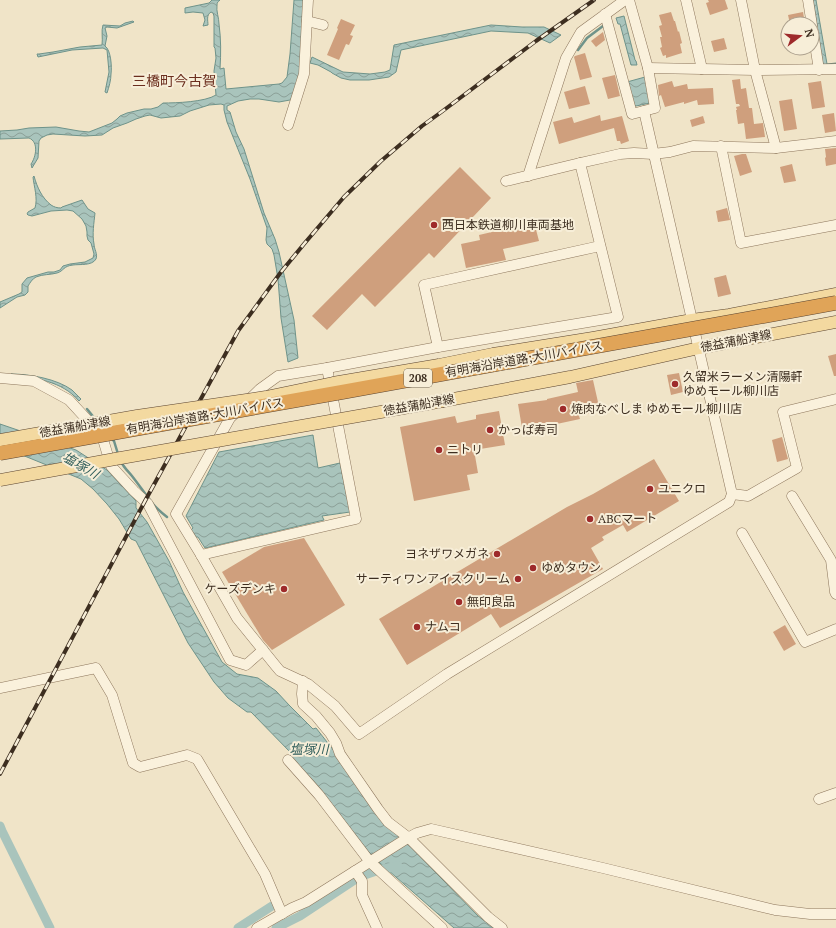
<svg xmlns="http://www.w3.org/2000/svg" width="836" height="928" font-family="'PT Serif','Noto Sans JP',serif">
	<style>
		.water { fill: url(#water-waves); stroke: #6f938a }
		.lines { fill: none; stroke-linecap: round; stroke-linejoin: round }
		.stream { stroke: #6f938a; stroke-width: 2.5 }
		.canal { stroke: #a9c4bc; stroke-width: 9 }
		.building { fill: #cf9f7d }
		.minor-casing { stroke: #8d765c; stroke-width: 11 }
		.major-casing { stroke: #5b4430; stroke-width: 13 }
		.minor { stroke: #faf1dc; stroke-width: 10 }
		.major { stroke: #f3d9a0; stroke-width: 12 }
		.rail-casing { stroke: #3d2e20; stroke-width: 4 }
		.rail { stroke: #f7eed8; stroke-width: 2.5; stroke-dasharray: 8; stroke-linecap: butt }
		.major-bridge-casing { stroke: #5b4430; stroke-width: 13; stroke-linecap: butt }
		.highway-bridge-casing { stroke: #5b4430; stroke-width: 15; stroke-linecap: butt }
		.major-bridge { stroke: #f3d9a0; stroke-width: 12 }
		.highway-bridge { stroke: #e0a458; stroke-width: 14 }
		.poi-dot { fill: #9e2a2b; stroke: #f7eed8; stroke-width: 1.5 }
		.labels { text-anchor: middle; stroke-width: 4; stroke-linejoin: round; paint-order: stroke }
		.shield { fill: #f7eed8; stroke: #756857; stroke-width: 1 }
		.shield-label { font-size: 11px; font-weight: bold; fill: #3d2e20 }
		.poi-label { font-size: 12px; fill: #3d2e20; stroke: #f7eed8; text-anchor: start }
		.street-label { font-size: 12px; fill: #3d2e20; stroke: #f7eed8 }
		.water-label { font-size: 13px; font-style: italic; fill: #2f5d5a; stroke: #f7eed8 }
		.quarter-label { font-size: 14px; fill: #6b2e1e; stroke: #f7eed8 }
	</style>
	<defs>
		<pattern id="water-waves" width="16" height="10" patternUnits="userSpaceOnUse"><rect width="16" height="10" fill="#a9c4bc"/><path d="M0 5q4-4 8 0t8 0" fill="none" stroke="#8ba098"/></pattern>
	</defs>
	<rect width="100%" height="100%" fill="#f0e4c8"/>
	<g class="water">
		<path d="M212,0H220C218,2 217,2 217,5C216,11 219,18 219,24C221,39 221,53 220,69L224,68L226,89L279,84L282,83L287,77L290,54L294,0H305L301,73L291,99L290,100L279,102L259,99H250L238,101L227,106V110L230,112L236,132L244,149L264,213L275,239L279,252L294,320L298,358L288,362L281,318L278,279L274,255L272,249L267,244L266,240L267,228L250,179L227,122L224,110V105L221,104L209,105L190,111L180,116L161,118L150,115L145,116L136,119L127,123L113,128L102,135L85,136L53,134L47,135L41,138L39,141L38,158L32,168L31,164C36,157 39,142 29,138L0,139V131L17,130L29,128L56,127L79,131L89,132L112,123L117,119L120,116L127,113L144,109H151L158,107L163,103C176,103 205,102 216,95L214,71L216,58L215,48L214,47V16L213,13L211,12C206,15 208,21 208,25L203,26L205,20L203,13L193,12L185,13V8L209,3Z"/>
		<path d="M813,0H816L827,64L836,63V67L823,65Z"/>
		<path d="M624,16L635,60L636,61L637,65H631L620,24H618L616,18Z"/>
		<path d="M133,21L134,22L117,28L107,27L105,28L107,36L105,46C111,50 112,67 111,74C111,80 109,87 107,93L105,92L109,72L107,50L103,48L72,50L38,57L37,54H39L53,52L80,47L102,45C103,38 101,31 103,25L120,26L125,23Z"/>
		<path d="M491,25L522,27H544L561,35L550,43L528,33L491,31L401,50L396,72L389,77L369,80H350L341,78L332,73L331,72L318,65L310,63L312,57L343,72L370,74L385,72L390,70L394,45Z"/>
		<path d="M645,77L650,103L636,106L634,105L627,82Z"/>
		<path d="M34,176C37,187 42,198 51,205C54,207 57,208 61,208L62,207L82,200L88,209L95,213C94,223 92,234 94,244C94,249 98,254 96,259C92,266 80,264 73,265C63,266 64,271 57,273C50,275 43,274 36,277C32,279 30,283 28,286V292L25,295L17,297L0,308V302L19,294L22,292V284L27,278L48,272H54L60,270L63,266L70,264L85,262L93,258L94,254L91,243L88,240L87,236V232L86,226L82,219L73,211L67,210L51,211L32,216L28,215L27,214L28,212L35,208C38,198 34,187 33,177Z"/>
		<path d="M11,374C30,374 57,379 72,390C75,393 78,396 81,399L79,401C61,380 36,379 11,374Z"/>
		<path d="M0,424L76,450L107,470L136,501V508L147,522L169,561L183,592L222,662L237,674L258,678L276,691L289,705L313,729L316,728L406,842L478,916L494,928H454L380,863L368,851L318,786L290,755L291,753L251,712H247L228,698L214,682L188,643L136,541L131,539L119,519L107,504L93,489L81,479L0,446Z"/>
		<path d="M313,435L318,468L340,463L350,512L322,516L324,520L205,548L198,537H196L195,536V535L191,530L193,528L186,516L219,452Z"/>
	</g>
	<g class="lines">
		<g class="stream">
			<path d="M578,50L587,38L603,26"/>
			<path d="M87,409L96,420"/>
			<path d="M112,439L114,441L118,454"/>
			<path d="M121,461C123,467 128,471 132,476C139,485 146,495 153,504C157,509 162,513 167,517"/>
		</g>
		<g class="canal">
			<path d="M0,826L2,831L50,928"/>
			<path d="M238,928L272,906"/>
			<path d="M276,928L300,916L359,877L379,870L398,866"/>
		</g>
	</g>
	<g class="building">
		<path d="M708,0H725L728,9L710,15L706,3L709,2Z"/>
		<path d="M671,12L674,21H675L678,32L679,31L682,43L680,44L682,53L666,58V55L663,56L660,48L662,47L660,37H662L659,26L662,25L659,15Z"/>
		<path d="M803,12L805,24H790L788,15Z"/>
		<path d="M341,19L355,25L350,35L353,36L349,45L346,44L339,60L327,55L338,29L337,28Z"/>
		<path d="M603,32L605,40L596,47L591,41Z"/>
		<path d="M724,38L727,49L714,52L711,41Z"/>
		<path d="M585,53L592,77L580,80L574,57L575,56Z"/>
		<path d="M615,75L620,96L608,99L602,78Z"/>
		<path d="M740,79L741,89L746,88L749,108H752L754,124L763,123L765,137L746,139L744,123L738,124L736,110H737L736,107L740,106L739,104H736L732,80Z"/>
		<path d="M672,81L674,87L687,84L688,89L713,88L714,104L698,105L697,100L684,104V102L665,107L661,95L659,96L658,85Z"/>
		<path d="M821,81L825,107L812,109L808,83Z"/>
		<path d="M585,86L590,104L569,109L564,92Z"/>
		<path d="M792,99L797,129L784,131L779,101Z"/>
		<path d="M834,113L836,131L825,133L822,115Z"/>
		<path d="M600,115L601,121L622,116L629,141L621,144L620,141H617L614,128L559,144L553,122L572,117L574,123Z"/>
		<path d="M703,116L705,123L692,127L690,120Z"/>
		<path d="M836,148V164L826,166L825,158L826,157L825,149Z"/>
		<path d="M742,154H746L752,172L740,176L734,156Z"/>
		<path d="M792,164L796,181L784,183L780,167Z"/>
		<path d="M460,167L491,198L434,258L429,253L375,307L362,294L327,330L312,316Z"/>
		<path d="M727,208L730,220L718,222L716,211Z"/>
		<path d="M534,222L539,241L503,249L506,260L466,268L461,244L480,240L479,235Z"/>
		<path d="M726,275L731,294L718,297L714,278Z"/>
		<path d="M836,354V376H834L828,356Z"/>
		<path d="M679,373L683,392L671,395L667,375Z"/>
		<path d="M593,380L600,411L579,416L580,419L552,425V423L522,428L518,404L547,400V399L578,392L576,383Z"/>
		<path d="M499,411L505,445L474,450L478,473L467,475L470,490L414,501L400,427L455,416L457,423L476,419V415Z"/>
		<path d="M782,437L788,459L777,462L772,440Z"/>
		<path d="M654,459L679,501L627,532L623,525L602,537L604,540L591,548L603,569L500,628L491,614L407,665L379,619L464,568L567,507L593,494Z"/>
		<path d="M304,538L345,605L272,650L263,640L222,572L264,547Z"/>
		<path d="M785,625L796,644L784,651L773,632Z"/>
	</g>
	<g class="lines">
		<defs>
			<g id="minor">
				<path d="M686,0L702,69"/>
				<path d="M741,0L755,70L776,148"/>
				<path d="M808,0L819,70"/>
				<path d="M605,14L632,114L655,108L648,68L629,0"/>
				<path d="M307,21L323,25"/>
				<path d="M648,68L755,70L836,69"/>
				<path d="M288,125L304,74L308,0"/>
				<path d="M721,146L741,243L836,225"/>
				<path d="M580,163L618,317L438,347L327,368L278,376L260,389L230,418L176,514L201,555L237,618L275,665L280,671L308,684L335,706L359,734L447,674L729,502L732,494L644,111"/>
				<path d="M528,176L566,58L581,32L625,0"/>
				<path d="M506,181L580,163L620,154L634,153L653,154L670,152L693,146L776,148L836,141"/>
				<path d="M438,347L424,285L600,246"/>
				<path d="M0,378L34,381L69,400L102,436L111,466L134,491L148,504L230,660L246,665L263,650"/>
				<path d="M732,494L748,496L797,468L783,412L836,399"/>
				<path d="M792,496L831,560L835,592L836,594"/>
				<path d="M742,533L805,642L836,629"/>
				<path d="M201,555L356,519L327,368"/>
				<path d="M303,681L302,694L303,704L316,716L330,733L336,743L340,754L378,809L388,822L409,838L488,917L502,928"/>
				<path d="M0,688L96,668L112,695L133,763L140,767L187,755L197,759L265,874L282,914"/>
				<path d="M288,760L319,795L370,862L442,928"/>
				<path d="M819,799L836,793"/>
				<path d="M355,871L362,881V895L377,928"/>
				<path d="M257,928L292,908L306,902L406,839L417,833L431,829L603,868L775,910L810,914H836"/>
			</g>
			<g id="major">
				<path d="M439,365L493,354L593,338L692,320L729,315L836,294"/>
				<path d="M443,401L570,377L699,348L836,322"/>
			</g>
		</defs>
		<use href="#minor" class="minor-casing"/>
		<use href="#major" class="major-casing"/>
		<use href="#minor" class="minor"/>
		<use href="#major" class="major"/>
		<defs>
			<path id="rail" d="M0,774L145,501L238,331L281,272L304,244L344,197L381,161L422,126L440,113L536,41L594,0"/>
		</defs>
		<use href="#rail" class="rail-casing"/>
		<use href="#rail" class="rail"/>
		<defs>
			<g id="major-bridge">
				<path d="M0,440L137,416L266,397L333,383L439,365"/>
				<path d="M0,480L115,459L443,401"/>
			</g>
			<path id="highway-bridge" d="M0,453L342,392L836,303"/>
		</defs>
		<use href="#major-bridge" class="major-bridge-casing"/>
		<use href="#highway-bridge" class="highway-bridge-casing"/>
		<use href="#major-bridge" class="major-bridge"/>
		<use href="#highway-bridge" class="highway-bridge"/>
	</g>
	<g class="poi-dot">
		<circle cx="434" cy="225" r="4"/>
		<circle cx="675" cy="384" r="4"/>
		<circle cx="563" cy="409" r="4"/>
		<circle cx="490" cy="430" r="4"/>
		<circle cx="439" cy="450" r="4"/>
		<circle cx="650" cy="489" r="4"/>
		<circle cx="590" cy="519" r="4"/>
		<circle cx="497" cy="554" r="4"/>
		<circle cx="533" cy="568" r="4"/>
		<circle cx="518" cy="579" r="4"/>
		<circle cx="284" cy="589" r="4"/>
		<circle cx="459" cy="602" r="4"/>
		<circle cx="417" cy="627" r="4"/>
	</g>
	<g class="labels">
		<rect class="shield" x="404" y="369" width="28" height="18" rx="3"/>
		<g class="shield-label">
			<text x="418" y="382">208</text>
		</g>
		<g class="poi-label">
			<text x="442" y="229">西日本鉄道柳川車両基地</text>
			<text x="683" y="381">久留米ラーメン清陽軒<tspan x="683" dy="14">ゆめモール柳川店</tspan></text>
			<text x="571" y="413">焼肉なべしま ゆめモール柳川店</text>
			<text x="498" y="434">かっぱ寿司</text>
			<text x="447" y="454">ニトリ</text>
			<text x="658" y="493">ユニクロ</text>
			<text x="598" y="523">ABCマート</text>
			<text x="489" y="558" text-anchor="end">ヨネザワメガネ</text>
			<text x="541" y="572">ゆめタウン</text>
			<text x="510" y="583" text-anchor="end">サーティワンアイスクリーム</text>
			<text x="276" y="593" text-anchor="end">ケーズデンキ</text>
			<text x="467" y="606">無印良品</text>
			<text x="425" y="631">ナムコ</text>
		</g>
		<g class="street-label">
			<text transform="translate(736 341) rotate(-11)" y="4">徳益蒲船津線</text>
			<text transform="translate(524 359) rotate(-10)" y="4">有明海沿岸道路;大川バイパス</text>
			<text transform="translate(419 405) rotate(-10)" y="4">徳益蒲船津線</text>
			<text transform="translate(205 416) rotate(-10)" y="4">有明海沿岸道路;大川バイパス</text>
			<text transform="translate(75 427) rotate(-10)" y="4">徳益蒲船津線</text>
		</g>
		<g class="water-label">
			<text transform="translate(81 465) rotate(30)" y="5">塩塚川</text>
			<text x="309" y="754">塩塚川</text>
		</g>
		<g class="quarter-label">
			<text x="174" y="86">三橋町今古賀</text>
		</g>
	</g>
	<g transform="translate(800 36) rotate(74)"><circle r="19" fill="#f7eed8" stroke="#ada18e"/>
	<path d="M0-3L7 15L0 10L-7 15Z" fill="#9e2a2b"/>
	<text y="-6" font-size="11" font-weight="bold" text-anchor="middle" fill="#3d2e20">N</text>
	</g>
</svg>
